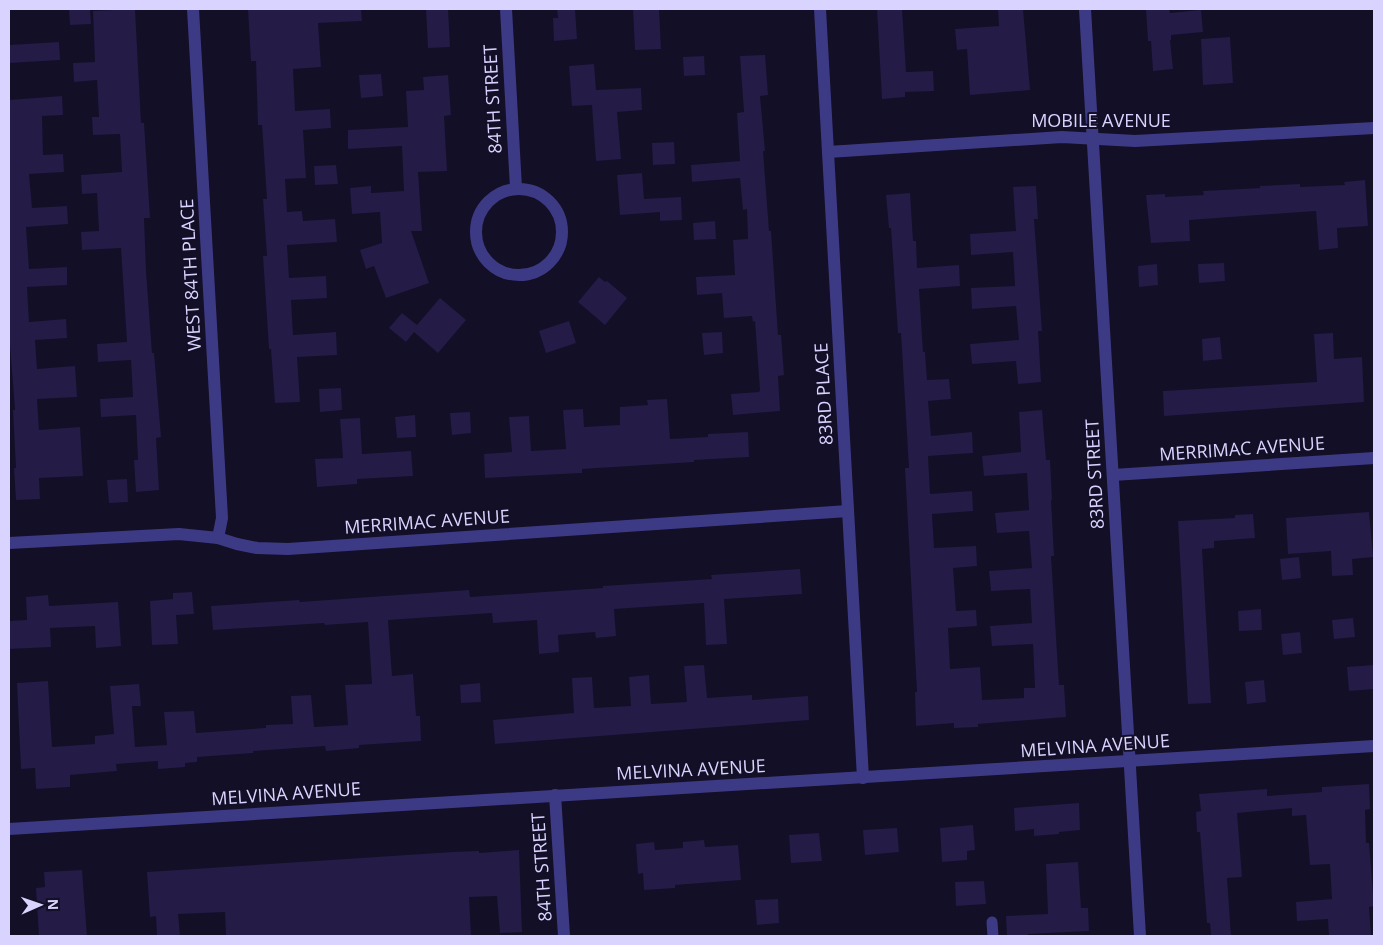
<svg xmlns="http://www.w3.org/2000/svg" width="1383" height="945" font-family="'Open Sans',sans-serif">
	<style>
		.building { fill: #241b47 }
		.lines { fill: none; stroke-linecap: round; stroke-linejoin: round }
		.lane { stroke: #3d3a85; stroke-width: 11 }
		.street { stroke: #3d3a85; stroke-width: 12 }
		.labels { text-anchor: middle; stroke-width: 4; stroke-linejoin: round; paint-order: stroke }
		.street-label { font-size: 18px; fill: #d9d4ff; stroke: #130f26 }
	</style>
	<rect width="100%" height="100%" fill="#130f26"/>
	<g class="building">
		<path d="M69,9H90L91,24L70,25Z"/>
		<path d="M135,9L141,123H144L150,218H144L146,271L152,353H154L161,437L156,438L159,490L136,492L134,460H138L136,415L101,417L100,399L133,397L131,360L98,362L97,344L127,342L121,248L82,250L81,232L99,231L97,193L82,194L81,175L122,172L120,134L93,135L92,117H99L97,80L74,82L73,63L95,62L93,11Z"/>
		<path d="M248,9H361L362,21L318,23L321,67L293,69L295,111L330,109L331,128L303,130L306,178L285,179L287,212L302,211L303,221L335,219L337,242L287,245L289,278L326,276L327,298L291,300L293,335L336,332L337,355L297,357L300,402L275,403L271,349H269L263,256H267L263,199H267L262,125H258L256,61H251Z"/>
		<path d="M426,9H448L450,47L428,48Z"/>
		<path d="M557,9H575L577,39L554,41L553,18H558Z"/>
		<path d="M633,9H659L661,49L635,50Z"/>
		<path d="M877,9H902L906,72L933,71L934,91L905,92V97L882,99Z"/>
		<path d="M998,9H1023L1030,90L970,95L967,49L957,50L955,29L999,26Z"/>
		<path d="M1146,9H1169L1170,13L1201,10L1203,32L1171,35V40H1170L1173,69L1153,71L1151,41H1148Z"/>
		<path d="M1230,37L1233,83L1203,85L1201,39Z"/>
		<path d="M59,42L60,60L9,63V45Z"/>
		<path d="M765,55L768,95L760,96L765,151H763L769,231H771L778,335H781L784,375L778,376L780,411L733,415L731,394L759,392L760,390L755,321L753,322L752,316L724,318L722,293L697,295L696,277L735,275L733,240L748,239L747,209L743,210L740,178L692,182L691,165L740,161L737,113L744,112L740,56Z"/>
		<path d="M704,56L705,75L684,76L683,57Z"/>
		<path d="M594,64L596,90L641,88L642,110L617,112L621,159L596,161L592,105L572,106L569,66Z"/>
		<path d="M381,74L383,96L361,98L359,75Z"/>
		<path d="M448,75L451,115L444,116L447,171L418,172L422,231H411L429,283L386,298L374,266L366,269L360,250L382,243L380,212L352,214L350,188L371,186V193L404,191L402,146L348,149V130L408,127L406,91L424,90L423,77Z"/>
		<path d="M62,96L63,115L42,116L43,155L63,154L64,172L29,174L32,208L67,206L68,224L26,227L29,269L67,267V285L27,287L29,322L66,319L67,338L35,340L37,369L75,366L77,397L37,399L39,430L80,427L83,476L39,478L40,499L16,500L14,468H16L13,410H15L9,332V100Z"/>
		<path d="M674,142L675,164L653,165L652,143Z"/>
		<path d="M336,165L338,184L315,185L314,166Z"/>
		<path d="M642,173L644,199L681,197L682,220L660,221V212L620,215L617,175Z"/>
		<path d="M1365,180L1368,226L1337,228L1338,248L1319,250L1316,211L1189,220L1190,241L1151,243L1146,195L1165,194V197L1204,195L1203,191L1260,188V186L1300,184V187L1345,185L1344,182Z"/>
		<path d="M1036,186L1038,219H1034L1042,331H1038L1041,382L1018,384L1016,361L972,364L970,344L1019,340L1016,306L972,309L971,288L1015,286L1013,252L971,255L970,234L1016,231L1013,187Z"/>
		<path d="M910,193L913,241H916L917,268L959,265L960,286L919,289L923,352H925L927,380L949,379L951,399L928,401L931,436L972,432L973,453L928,456L930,494L972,491L973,511L932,514L934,548L976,546L977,566L953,568L956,611L976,610L977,626L948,628L950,669L980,667L982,700L1024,698V688H1035L1033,644L992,646L990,626L1032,623L1030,589L991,591L989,571L1032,568L1029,531L997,533L995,513L1029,510L1027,473L984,476L982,456L1021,452L1019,412L1042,410L1046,460H1050L1052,500H1051L1054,556H1051L1059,685H1064L1066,717L978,724V727L954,728V723L916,726L915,692H917L905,468H909L901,333H898L891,228H889L886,195Z"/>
		<path d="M715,221L716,239L694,240L693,223Z"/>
		<path d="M1224,263L1225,281L1199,283L1198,264Z"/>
		<path d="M1157,264L1158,285L1139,287L1138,266Z"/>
		<path d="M599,277L605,282L607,281L627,298L605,325L578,302Z"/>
		<path d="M440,298L466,320L438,353L414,332L406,342L389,328L402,313L417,325Z"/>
		<path d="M569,321L576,343L546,353L539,331Z"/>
		<path d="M722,332L723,353L704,355L702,333Z"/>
		<path d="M1333,333L1334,359L1362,357L1364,402L1164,416L1163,391L1317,382L1314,334Z"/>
		<path d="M1220,337L1222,359L1203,361L1202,339Z"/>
		<path d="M341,388L342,410L320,412L319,389Z"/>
		<path d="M667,399L670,439L708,437V434L748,432L749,457L694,460V462L582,469V473L485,478L484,454L512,452L509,417L529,416L531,451L566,449L563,410L583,409L584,427L620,425V407L648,405L647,400Z"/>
		<path d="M470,412L471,433L452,435L450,413Z"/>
		<path d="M415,415L416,437L397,438L395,417Z"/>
		<path d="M360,418L362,454L411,451L413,476L357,479V484L317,487L315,459L343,458L340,419Z"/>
		<path d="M127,479L128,502L109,503L107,480Z"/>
		<path d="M1369,512L1373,557L1352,559L1353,575L1332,576L1331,551L1288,554L1286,518Z"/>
		<path d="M1253,514L1255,538L1214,541V548L1202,549L1211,703L1188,704L1178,521L1235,518V515Z"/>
		<path d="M1299,557L1301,578L1282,580L1280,559Z"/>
		<path d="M800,569L802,594L724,599L727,644L706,645L704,603L614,609L616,636L596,638L595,632L558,635L559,652L539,654L537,620L493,623L492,613L388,620L392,676L413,674L416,716H420L421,741L359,745V748L326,751L325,746L253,751V753L197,757V762L185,763V767L158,769V761L116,764L117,771L70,775V787L36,789L35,768L21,769L17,683L48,681L52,747L95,744V736L114,734L110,686L139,684L141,706H132L135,747L167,745L164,712L194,711L196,733L266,728V725L293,724L291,696L311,695L314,727L348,725L345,685L372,684L368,622L325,625L324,623L213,630L211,606L299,600L300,602L469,590L470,597L603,588V586L712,579L711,575Z"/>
		<path d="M192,592L194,614L176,615L178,644L152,645L150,601L173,599V593Z"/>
		<path d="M48,595L49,606L118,602L121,646L96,648L95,626L50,628L51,647L9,649V621L27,620L26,597Z"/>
		<path d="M1261,609L1262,630L1239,631L1238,611Z"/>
		<path d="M1353,618L1355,637L1334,639L1332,620Z"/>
		<path d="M1300,632L1302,653L1283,655L1281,634Z"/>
		<path d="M704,665L707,698L752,695V700L808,696L809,720L495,744L493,720L574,713L572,678L592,677L594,708L631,706L629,677L649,675L651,704L687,702L684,666Z"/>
		<path d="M1374,665V689L1349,691L1347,667Z"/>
		<path d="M1264,680L1266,702L1247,704L1245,682Z"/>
		<path d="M480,683L481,702L461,703L460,685Z"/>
		<path d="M1369,784L1370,809L1365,810L1366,843H1369L1374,906L1369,907L1371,936H1329L1328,919L1297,921L1296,902L1332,899L1330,864L1310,865L1306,815L1292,816V808L1237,813L1242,877L1227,878L1231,936H1211L1210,923H1207L1200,832H1197L1196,812L1201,811L1199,794L1267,789V796L1322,792V787Z"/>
		<path d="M1079,803L1080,830L1059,832V834L1034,836V829L1015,831L1014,808Z"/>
		<path d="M973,825L975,850L967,851V860L942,862L940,828Z"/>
		<path d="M897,828L899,852L865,855L863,830Z"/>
		<path d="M819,833L822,861L791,863L789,835Z"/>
		<path d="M704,840L705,847L738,845L741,880L675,885V888L644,890L643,873L638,874L636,844L654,842L655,850L683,848V842Z"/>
		<path d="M519,850L522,932L500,933L497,896L469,897L471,936H226L225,912L178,914L180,936H157L156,916L150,917L147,872L453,852L479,851V853Z"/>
		<path d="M1078,862L1081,908H1088L1089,931L1028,934V936H1007L1006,916L1048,914L1046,864Z"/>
		<path d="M82,870L87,936H39L36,888L45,887L44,872Z"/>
		<path d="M984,881L986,904L956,906L955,882Z"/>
		<path d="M778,899L779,923L757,925L755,900Z"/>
	</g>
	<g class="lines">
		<path class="lane" d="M992,922L993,936"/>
		<g class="street">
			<path d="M193,9L222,518L218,538"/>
			<path d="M506,9L516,188"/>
			<path d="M820,9L863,778"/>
			<path d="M1085,9L1140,936"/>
			<path d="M828,152L1062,137L1135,141L1374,128"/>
			<circle cx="519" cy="232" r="43"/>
			<path d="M1113,475L1374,458"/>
			<path d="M9,543L179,534L218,538L237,544L257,548L288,549L848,511"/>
			<path d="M555,795L564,936"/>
			<path d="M9,829L1374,746"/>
		</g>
	</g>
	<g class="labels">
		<g class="street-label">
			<text transform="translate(493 99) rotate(-93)" y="6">84TH STREET</text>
			<text x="1101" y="127">MOBILE AVENUE</text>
			<text transform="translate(191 275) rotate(-93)" y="6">WEST 84TH PLACE</text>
			<text transform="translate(824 394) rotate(-93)" y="6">83RD PLACE</text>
			<text transform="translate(1242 449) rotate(-4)" y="6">MERRIMAC AVENUE</text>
			<text transform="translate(1095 474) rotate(-93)" y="6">83RD STREET</text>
			<text transform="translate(427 522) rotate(-4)" y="6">MERRIMAC AVENUE</text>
			<text transform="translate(1095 746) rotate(-4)" y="6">MELVINA AVENUE</text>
			<text transform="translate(691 770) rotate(-3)" y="6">MELVINA AVENUE</text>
			<text transform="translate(286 794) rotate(-4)" y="6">MELVINA AVENUE</text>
			<text transform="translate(542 867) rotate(-94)" y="6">84TH STREET</text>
		</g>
	</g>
	<rect width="1383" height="945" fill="none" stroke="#d9d4ff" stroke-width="20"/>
	<g transform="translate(40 905) rotate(88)" stroke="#130f26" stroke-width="4" paint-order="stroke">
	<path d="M0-4L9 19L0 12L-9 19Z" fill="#d9d4ff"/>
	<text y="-8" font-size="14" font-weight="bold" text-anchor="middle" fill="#d9d4ff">N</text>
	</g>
</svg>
